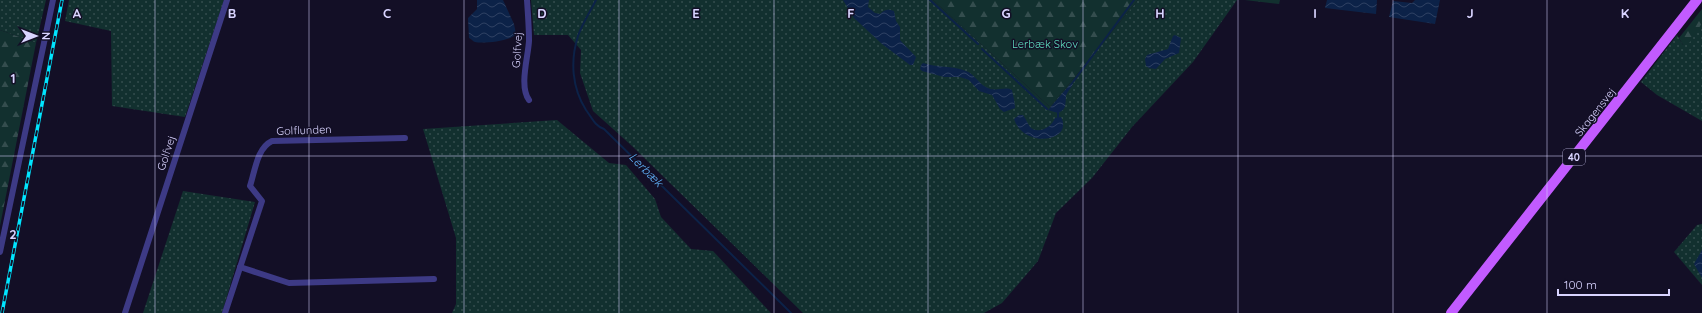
<svg xmlns="http://www.w3.org/2000/svg" width="1702" height="313" font-family="Quicksand,sans-serif">
	<style>
		.grass { fill: url(#grass-dots) }
		.forest { fill: url(#forest-firs) }
		.water { fill: url(#water-waves) }
		.lines { fill: none; stroke-linecap: round; stroke-linejoin: round }
		.stream { stroke: #0c2248; stroke-width: 2 }
		.minor { stroke: #3d3a85; stroke-width: 6 }
		.primary { stroke: #c25bff; stroke-width: 10 }
		.rail-casing { stroke: #00e5ff; stroke-width: 3.5 }
		.rail { stroke: #130f26; stroke-width: 2; stroke-dasharray: 6; stroke-linecap: butt }
		.grid { fill: none; stroke: #d9d4ff; stroke-width: 1; stroke-opacity: 0.55 }
		.labels { text-anchor: middle; stroke-width: 3; stroke-linejoin: round; paint-order: stroke }
		.shield { fill: #130f26; stroke: #9e99be; stroke-width: 1 }
		.shield-label { font-size: 10px; font-weight: bold; fill: #d9d4ff }
		.park-label { font-size: 11px; fill: #5fe0c0; stroke: #130f26 }
		.street-label { font-size: 11px; fill: #d9d4ff; stroke: #130f26 }
		.water-label { font-size: 12px; font-style: italic; fill: #62b6ff; stroke: #130f26 }
		.grid-label { font-size: 13px; text-anchor: middle; font-weight: bold; fill: #d9d4ff; stroke: #130f26; stroke-width: 3; stroke-linejoin: round; paint-order: stroke }
	</style>
	<defs>
		<pattern id="grass-dots" width="8" height="8" patternUnits="userSpaceOnUse"><rect width="8" height="8" fill="#12302f"/><path d="M2 2h.1M6 6h.1" fill="none" stroke="#344d4e" stroke-width="1.8" stroke-linecap="round"/></pattern>
		<pattern id="forest-firs" width="22" height="20" patternUnits="userSpaceOnUse"><rect width="22" height="20" fill="#12302f"/><path d="M5 1l3.5 6h-7zM16 11l3.5 6h-7z" fill="#344d4e"/></pattern>
		<pattern id="water-waves" width="16" height="10" patternUnits="userSpaceOnUse"><rect width="16" height="10" fill="#0c2248"/><path d="M0 5q4-4 8 0t8 0" fill="none" stroke="#2f4163"/></pattern>
	</defs>
	<rect width="100%" height="100%" fill="#130f26"/>
	<g class="grass">
		<path d="M0,0H46L36,43L0,30Z"/>
		<path d="M69,0H224L185,117L112,106L111,31L65,21Z"/>
		<path d="M531,0H933L1050,107L1138,0H1237L1193,62L1132,127L1092,178L1056,213L1038,261L1002,303L984,313H803L632,146L593,111L580,73L581,50L568,35H534Z"/>
		<path d="M1702,23V121L1657,95L1641,82L1677,35L1683,45Z"/>
		<path d="M557,120L609,163L626,165L655,199L661,217L691,249L713,251L771,313H452L456,304V238L423,129Z"/>
		<path d="M183,191L255,202L222,313H143Z"/>
		<path d="M1702,224V285L1674,252L1697,225Z"/>
	</g>
	<g class="forest">
		<path d="M933,0H1138L1050,107Z"/>
		<path d="M1245,0H1280L1279,4Z"/>
		<path d="M1702,9V23L1690,42L1683,45L1679,38Z"/>
		<path d="M0,30L36,43L0,226Z"/>
	</g>
	<g class="water">
		<path d="M477,0H503L514,24L516,34C511,41 483,44 475,42C474,42 470,38 469,38L468,18L477,9Z"/>
		<path d="M843,0H869L868,7L875,13L880,14C885,9 888,9 894,11L896,21L900,27V40L916,57L913,65H910L882,44L854,18Z"/>
		<path d="M1327,0H1377L1376,14L1325,8Z"/>
		<path d="M1415,0H1440L1435,24L1389,17L1393,1L1412,3Z"/>
		<path d="M1175,35L1181,38L1179,53L1165,59L1156,69L1149,68L1146,66L1145,59L1147,55L1168,49L1173,36Z"/>
		<path d="M923,63C937,68 952,65 966,71C975,74 979,85 988,88C996,92 1005,86 1012,90C1013,95 1015,103 1015,108L1004,112L1000,109L992,95L979,91L969,80L960,77H944L922,71L920,69L921,65Z"/>
		<path d="M1072,82L1073,84C1071,88 1067,92 1066,96C1065,105 1067,109 1058,113L1048,110Z"/>
		<path d="M1019,115H1023C1026,119 1028,124 1030,127C1038,135 1052,127 1055,118L1061,117C1074,142 1024,149 1014,119Z"/>
		<path d="M1702,250V278L1694,264Z"/>
	</g>
	<g class="lines">
		<g class="stream">
			<path d="M596,0C590,12 582,24 578,36C570,61 572,88 586,110C592,118 595,126 604,129L791,313"/>
			<path d="M930,0L978,44"/>
			<path d="M982,49L1047,109"/>
			<path d="M1073,82L1134,0"/>
			<path d="M1058,113V117"/>
		</g>
		<g class="minor">
			<path d="M527,0C528,14 529,28 529,41C528,58 519,86 529,100"/>
			<path d="M0,252L53,0"/>
			<path d="M240,267L289,283L434,279"/>
			<path d="M125,313L227,0"/>
			<path d="M225,313L262,201L250,186C255,171 257,148 272,141L405,138"/>
		</g>
		<path class="primary" d="M1451,313L1697,0"/>
		<defs>
			<path id="rail" d="M2,313L62,0"/>
		</defs>
		<use href="#rail" class="rail-casing"/>
		<use href="#rail" class="rail"/>
	</g>
	<path class="grid" d="M155,0V313M309,0V313M464,0V313M619,0V313M774,0V313M928,0V313M1083,0V313M1238,0V313M1393,0V313M1547,0V313M0,156H1702"/>
	<g class="labels">
		<rect class="shield" x="1563" y="149" width="22" height="16" rx="3"/>
		<g class="shield-label">
			<text x="1574" y="161">40</text>
		</g>
		<g class="park-label">
			<text x="1045" y="48">Lerbæk Skov</text>
		</g>
		<g class="street-label">
			<text transform="translate(517 50) rotate(-86)" y="4">Golfvej</text>
			<text transform="translate(1595 112) rotate(-52)" y="4">Skagensvej</text>
			<text transform="translate(304 130) rotate(-2)" y="4">Golflunden</text>
			<text transform="translate(166 153) rotate(-72)" y="4">Golfvej</text>
		</g>
		<g class="water-label">
			<text transform="translate(646 170) rotate(45)" y="4">Lerbæk</text>
		</g>
	</g>
	<g class="grid-label">
		<text x="77" y="18">A</text>
		<text x="232" y="18">B</text>
		<text x="387" y="18">C</text>
		<text x="542" y="18">D</text>
		<text x="696" y="18">E</text>
		<text x="851" y="18">F</text>
		<text x="1006" y="18">G</text>
		<text x="1160" y="18">H</text>
		<text x="1315" y="18">I</text>
		<text x="1470" y="18">J</text>
		<text x="1625" y="18">K</text>
		<text x="13" y="83">1</text>
		<text x="13" y="239">2</text>
	</g>
	<g transform="translate(36 36) rotate(90)" stroke="#130f26" stroke-width="3" paint-order="stroke">
	<path d="M0-3L7 15L0 10L-7 15Z" fill="#d9d4ff"/>
	<text y="-6" font-size="11" font-weight="bold" text-anchor="middle" fill="#d9d4ff">N</text>
	</g>
	<path d="M1558 289v6h111v-6" fill="none" stroke="#d9d4ff" stroke-width="2"/>
	<text x="1564" y="289" font-size="12" fill="#d9d4ff" stroke="#130f26" stroke-width="3" paint-order="stroke">100 m</text>
</svg>
